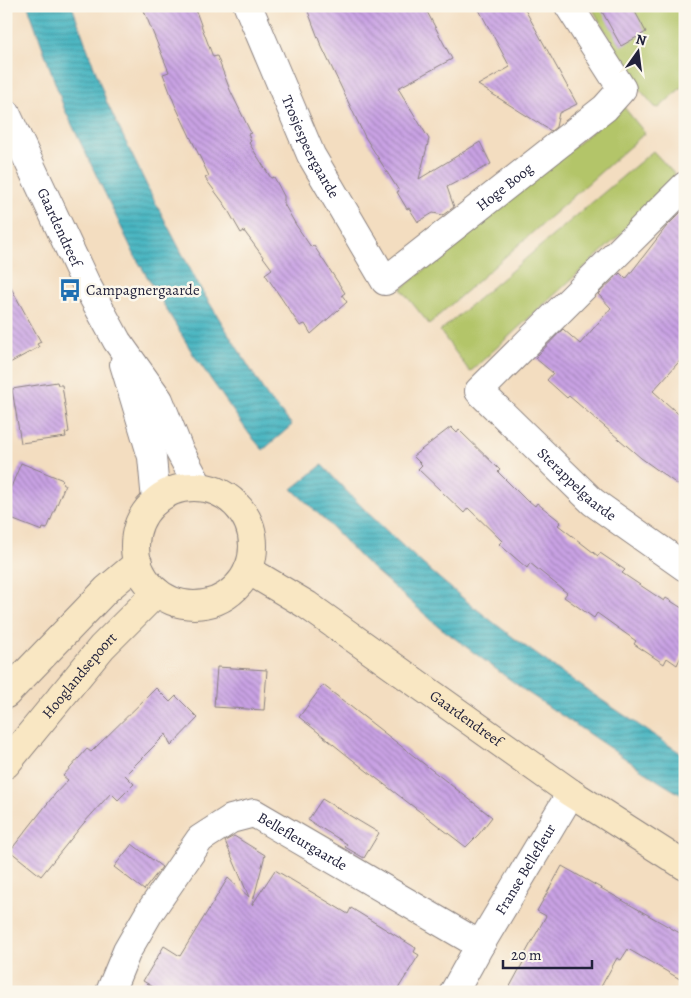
<svg xmlns="http://www.w3.org/2000/svg" width="691" height="998" font-family="Alegreya,serif">
	<style>
		.grass { fill: #b3c569; stroke: #6a7452 }
		.water { fill: url(#water-rules); stroke: #346c7e }
		.building { fill: url(#building-back-hatch) }
		.lines { fill: none; stroke-linecap: round; stroke-linejoin: round }
		.street-casing { stroke: #8a807e; stroke-width: 30 }
		.secondary-casing { stroke: #8a807e; stroke-width: 30 }
		.street { stroke: #fff; stroke-width: 28 }
		.secondary { stroke: #f9e7c3; stroke-width: 28 }
		.labels { text-anchor: middle; stroke-width: 5; stroke-linejoin: round; paint-order: stroke }
		.street-label { font-size: 15px; fill: #22223b; stroke: #fbf7ec }
		.poi-label { font-size: 15px; fill: #22223b; stroke: #fbf7ec; text-anchor: start }
	</style>
	<defs>
		<pattern id="water-rules" width="6" height="5" patternUnits="userSpaceOnUse" patternTransform="scale(1.25)"><rect width="6" height="5" fill="#47b5c1"/><path d="M0 2.5h6" fill="none" stroke="#3b939e"/></pattern>
		<pattern id="building-back-hatch" width="6" height="6" patternUnits="userSpaceOnUse" patternTransform="scale(1.25)"><rect width="6" height="6" fill="#c9a2e4"/><path d="M-1 5l2 2M0 0l6 6M5-1l2 2" fill="none" stroke="#a384ba"/></pattern>
	</defs>
	<rect width="100%" height="100%" fill="#fbf7ec"/>
	<filter id="ink" filterUnits="userSpaceOnUse"><feTurbulence type="fractalNoise" baseFrequency=".02" numOctaves="2"/><feDisplacementMap in="SourceGraphic" scale="10" xChannelSelector="R" yChannelSelector="G"/><feConvolveMatrix kernelMatrix="1 2 1 2 8 2 1 2 1" color-interpolation-filters="sRGB"/></filter>
	<filter id="wash" filterUnits="userSpaceOnUse"><feTurbulence type="fractalNoise" baseFrequency=".0096" numOctaves="4" result="noise"/><feDisplacementMap in="SourceGraphic" scale="20" xChannelSelector="R" yChannelSelector="G"/><feGaussianBlur stdDeviation="1.12" result="paint"/><feColorMatrix in="noise" values="0 0 0 0 0 0 0 0 0 0 0 0 0 0 0 0 0 1.4 0 .05"/><feComposite in="paint" operator="in"/></filter>
	<g filter="url(#wash)">
		<rect width="100%" height="100%" fill="#f3ddc0"/>
		<g class="grass">
			<path d="M591,6H685V84L659,108L655,107L635,84Z"/>
			<path d="M623,106L645,133L429,324L401,289Z"/>
			<path d="M653,151L680,180L470,372L440,331Z"/>
		</g>
		<g class="water">
			<path d="M28,6H72L107,103L148,188L199,286L267,396L292,425L263,450L250,435L193,354L135,256L64,108Z"/>
			<path d="M322,465C382,531 450,591 522,644C575,683 630,719 685,756V797L660,782L524,690L437,625L363,560L325,520L292,489Z"/>
		</g>
		<g id="blocks">
			<g class="building">
				<path d="M142,6H194L213,57L217,56L230,90L251,133L248,134L251,141L249,143L271,178L274,177L284,196V204L296,225L311,247L314,246L345,293L342,295L347,302L311,334L305,324L300,326L265,274L272,269L244,231L241,233L225,205L205,178L209,176L175,105L163,74L169,72Z"/>
				<path d="M306,6H424L452,59L398,88L429,139L419,179L480,142L491,164L447,187L454,207L443,215L433,213L418,222L409,208L407,209L397,192L399,191L365,137L320,43Z"/>
				<path d="M477,6H523L577,104L559,113L556,127L551,131L478,85L510,67Z"/>
				<path d="M599,6H632L646,32L621,46Z"/>
				<path d="M685,208V355L653,391L685,420V490L641,458L569,396L567,398L547,380L553,373L535,358L563,329L580,344L611,308L598,294L620,273L626,279L666,227Z"/>
				<path d="M6,279L41,342L37,344L39,347L6,365Z"/>
				<path d="M57,382L58,385H62L69,432L65,433L66,437L21,443L12,389Z"/>
				<path d="M451,427L457,433L459,430L500,470L498,472L528,502L529,501L535,506L537,503L561,522L558,525L598,556L600,553L625,570L622,573L664,601L666,598L685,610V648L677,665L667,658L664,664L634,644L636,641L597,613L594,618L564,597L567,593L530,563L527,568L499,544L502,541L468,508L464,513L418,469L422,465L413,456Z"/>
				<path d="M21,463L63,480L62,483L65,485L47,529L43,528L42,531L6,517V499Z"/>
				<path d="M217,667L267,670L264,710L214,707Z"/>
				<path d="M323,685L492,817L479,834L466,847L363,768L299,717Z"/>
				<path d="M156,688L170,702L176,696L198,718L171,746L166,734L125,775L134,784L118,800L111,793L83,824L41,876L10,851L55,794L68,780L63,776L87,749L91,752Z"/>
				<path d="M322,799L379,833L364,858L345,847L347,844L308,820Z"/>
				<path d="M234,836L265,855L252,905L275,870L348,914L351,908L416,948L414,952L419,955L396,992H162L143,981L164,946L180,956L228,878L249,897L225,841Z"/>
				<path d="M132,844L162,867L144,890L114,867Z"/>
				<path d="M562,866L685,936V982L628,949L621,960L617,958L598,992H507L527,955L525,954L546,916L537,911Z"/>
			</g>
		</g>
	</g>
	<g filter="url(#ink)">
		<use href="#blocks" fill-opacity="0" stroke="#8a807e" stroke-width="1"/>
		<g class="lines">
			<defs>
				<g id="street">
					<path id="s1" d="M248,6L311,155L385,281L605,108L622,89L569,6"/>
					<path id="s2" d="M6,113L86,284L117,341L159,400L179,450L199,487"/>
					<path id="s3" d="M685,186L479,391L593,502L685,567"/>
					<path d="M124,364L152,457L156,501"/>
					<path id="s4" d="M110,992L127,951L149,913L200,839L231,819L254,813L480,945"/>
					<path id="s5" d="M454,992L480,945L571,793"/>
				</g>
				<g id="secondary">
					<circle cx="194" cy="546" r="59"/>
					<path id="s6" d="M248,570L307,605L571,793L685,866"/>
					<path d="M6,694L107,589L138,563"/>
					<path id="s7" d="M6,764L102,647L157,592"/>
				</g>
			</defs>
			<use href="#street" class="street-casing"/>
			<use href="#secondary" class="secondary-casing"/>
			<use href="#street" class="street"/>
			<use href="#secondary" class="secondary"/>
		</g>
	</g>
	<defs>
		<symbol id="bus-bare" viewBox="-9 -9 18 18"><path d="M-5-6H5V4H4V6H2V4H-2V6H-4V4H-5ZM-3.5-4V0h7V-4ZM-3.5 1.2v1.5H-2V1.2ZM2 1.2v1.5H3.5V1.2Z" fill="#1f6fb2" stroke="#fbf7ec" stroke-width="2.5" paint-order="stroke"/></symbol>
	</defs>
	<g fill-rule="evenodd">
		<use href="#bus-bare" x="54" y="274" width="32" height="32"/>
	</g>
	<g class="labels">
		<g class="street-label">
			<text dy="5" stroke="none"><textPath href="#s1" startOffset="154">Trosjespeergaarde</textPath></text>
			<text dy="5" stroke="none"><textPath href="#s1" startOffset="460">Hoge Boog</textPath></text>
			<text dy="5" stroke="none"><textPath href="#s2" startOffset="126">Gaardendreef</textPath></text>
			<text dy="5" stroke="none"><textPath href="#s3" startOffset="426">Sterappelgaarde</textPath></text>
			<text dy="5" stroke="none"><textPath href="#s7" startOffset="115">Hooglandsepoort</textPath></text>
			<text dy="5" stroke="none"><textPath href="#s6" startOffset="264">Gaardendreef</textPath></text>
			<text dy="5" stroke="none"><textPath href="#s4" startOffset="295">Bellefleurgaarde</textPath></text>
			<text dy="5" stroke="none"><textPath href="#s5" startOffset="142">Franse Bellefleur</textPath></text>
		</g>
		<g class="poi-label">
			<text x="86" y="295">Campagnergaarde</text>
		</g>
	</g>
	<rect width="691" height="998" fill="none" stroke="#fbf7ec" stroke-width="25"/>
	<g transform="translate(638 52) rotate(14)" stroke="#fbf7ec" stroke-width="4" paint-order="stroke">
	<path d="M0-4L9 19L0 12L-9 19Z" fill="#22223b"/>
	<text y="-8" font-size="14" font-weight="bold" text-anchor="middle" fill="#22223b">N</text>
	</g>
	<path d="M503 960v8h89v-8" fill="none" stroke="#22223b" stroke-width="2.5"/>
	<text x="511" y="960" font-size="15" fill="#22223b" stroke="#fbf7ec" stroke-width="4" paint-order="stroke">20 m</text>
</svg>
